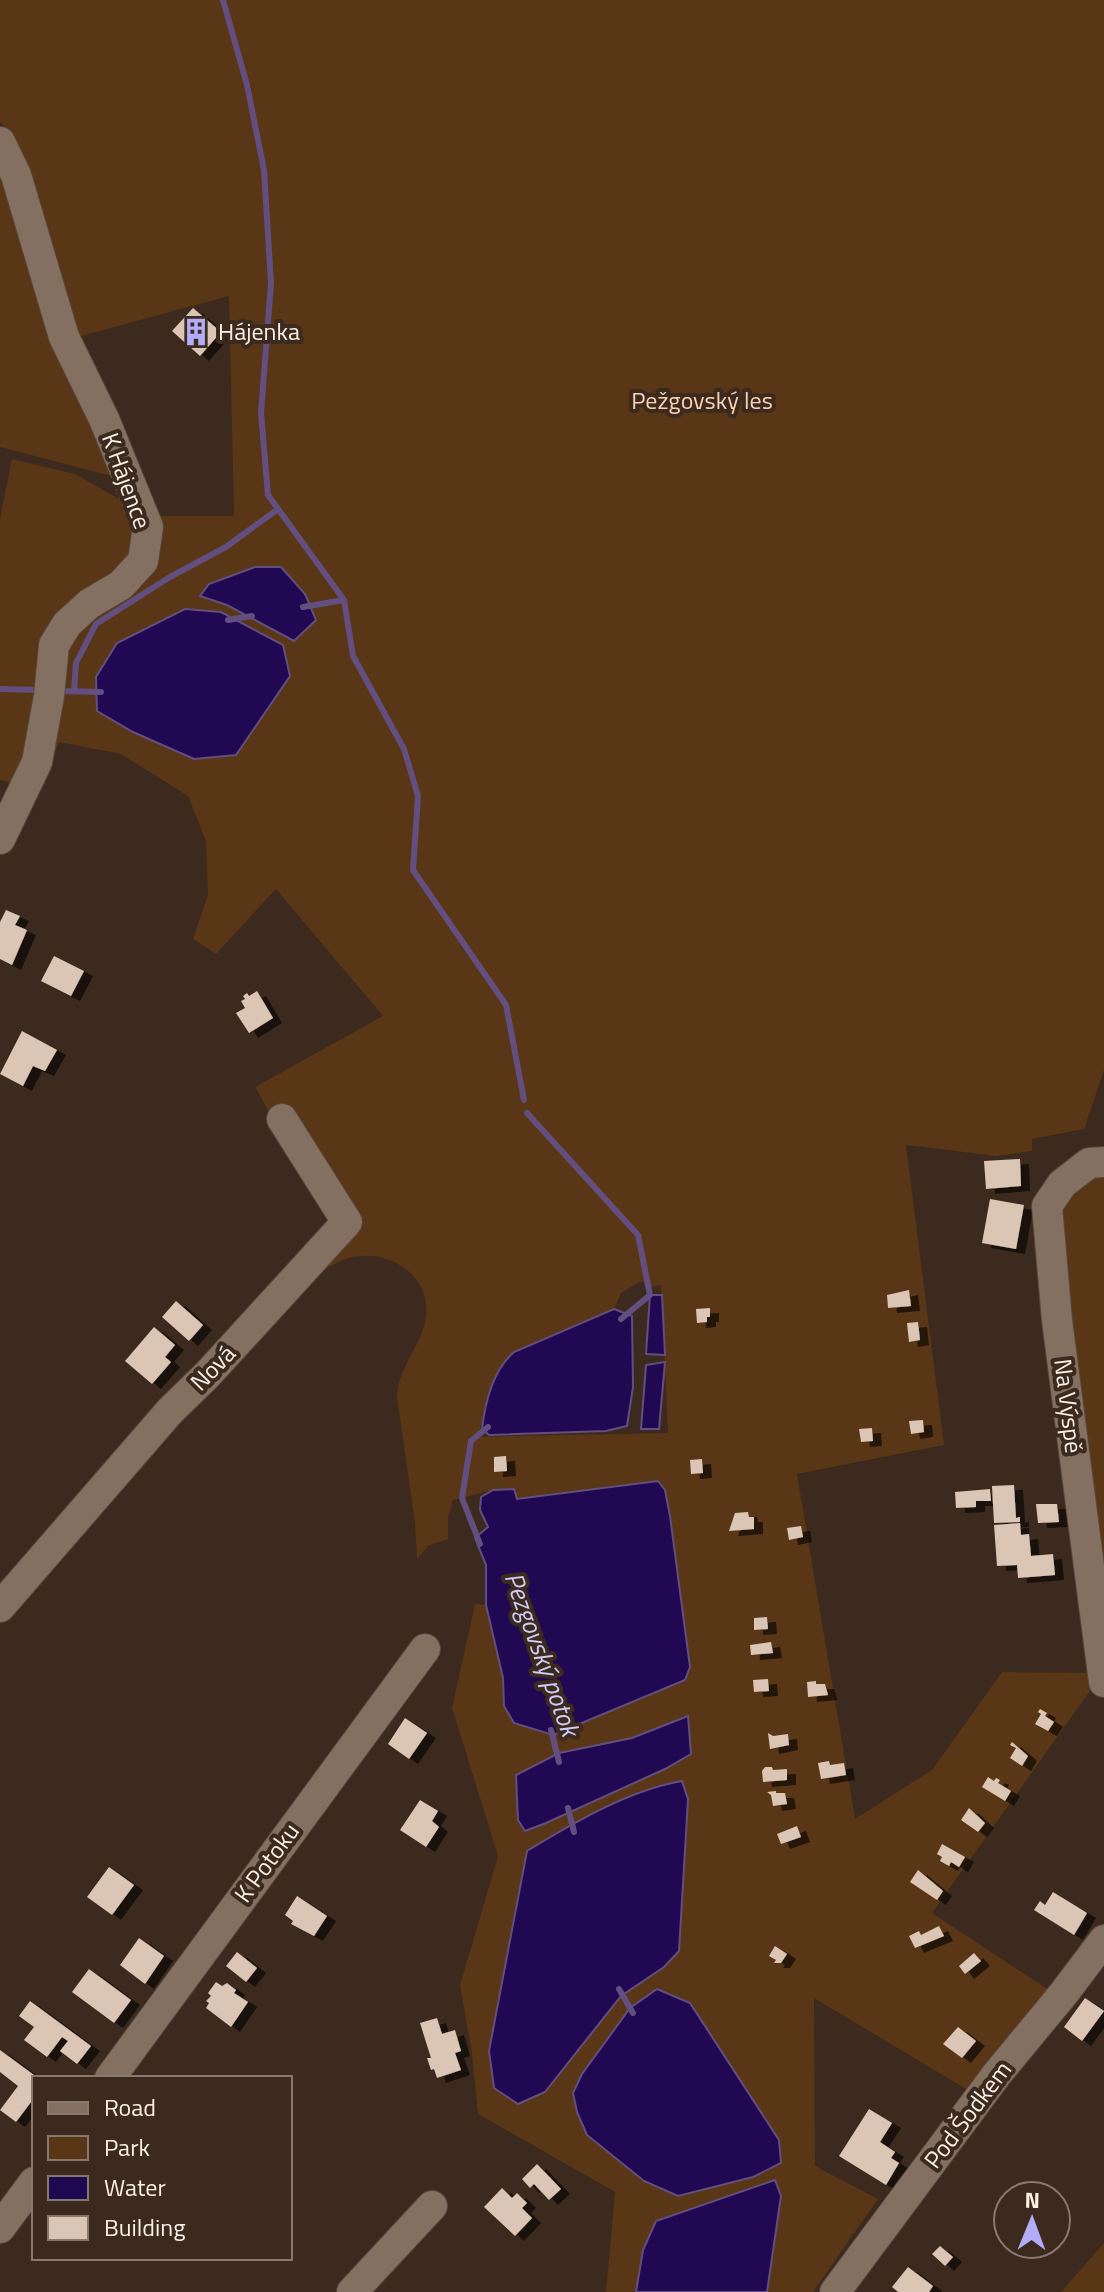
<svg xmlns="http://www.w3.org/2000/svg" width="1104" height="2292" font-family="'Titillium Web',sans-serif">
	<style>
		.green { fill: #593615; fill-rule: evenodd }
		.water { fill: #200852; stroke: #624e7f; stroke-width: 2 }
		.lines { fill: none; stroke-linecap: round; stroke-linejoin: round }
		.stream { stroke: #624e7f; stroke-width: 6 }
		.building { fill: #dbc5b4; filter: url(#shadow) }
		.minor-casing { stroke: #56483c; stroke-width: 32 }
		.minor { stroke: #847061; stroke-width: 30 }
		.labels { text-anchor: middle; stroke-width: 8; stroke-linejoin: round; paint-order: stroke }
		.poi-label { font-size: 24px; fill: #fbf0e7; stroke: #3b2a1d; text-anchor: start }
		.park-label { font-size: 24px; fill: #f9d3b3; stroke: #3b2a1d }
		.street-label { font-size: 24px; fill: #fbf0e7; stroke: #3b2a1d }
		.water-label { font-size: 26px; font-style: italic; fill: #cfccf8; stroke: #3b2a1d }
	</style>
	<defs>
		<filter id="shadow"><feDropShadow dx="9" dy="5" stdDeviation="0" flood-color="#0009"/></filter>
	</defs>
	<rect width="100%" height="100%" fill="#3b2a1d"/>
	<g class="green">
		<path d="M0,0H1104V1070L1084,1129L1032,1139V1151L996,1156L906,1145L944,1445L797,1474L855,1819L932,1770L1002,1672L1103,1673L1057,1320L1062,1184L1104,1173V1682L1102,1674L932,1913L1058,1996L981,2098L814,1998L815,2166L878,2199L813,2292H767L781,2196L774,2180L656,2221L643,2250L636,2292H606L615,2192L478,2114L472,2054L460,1985L498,1856L452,1708L475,1604L486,1605L503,1678L504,1706L690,1666L670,1516L658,1481L516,1500L513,1489L493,1490L453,1500L448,1517V1539L428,1546L417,1559L415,1523L397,1397C398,1368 419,1349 425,1322C435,1278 390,1247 349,1258C336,1262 323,1271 310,1277L332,1225L255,1087L383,1016L276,889L216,954L193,939L208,895L206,841L188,796L121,754L59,742L39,790L0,780V519L12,459L75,474L123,501L158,516H234L229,296L74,338L7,129L0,122ZM641,1281L650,1287L661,1285L668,1433L476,1437C484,1426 482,1415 486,1401C491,1385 501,1363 514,1352L614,1309L621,1293ZM657,1989L736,2075L779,2140L780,2163L753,2177L678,2196L582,2074L630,2008Z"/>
		<path d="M0,168L115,477L0,447Z"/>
		<path d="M1104,2243V2292H1061Z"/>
	</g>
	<g class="water">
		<path d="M255,567H281L305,594L316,620L294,641L227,605L200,596L209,584Z"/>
		<path d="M185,609L221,612L283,645L290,676L236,755L194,759L133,732L97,711L96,677L117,643Z"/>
		<path d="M650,1295H662L665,1355L646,1354Z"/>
		<path d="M614,1309L632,1316L633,1387L627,1426L606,1431L489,1435L482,1429C485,1403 493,1370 514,1352Z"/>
		<path d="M665,1362L659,1429H641L646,1365Z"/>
		<path d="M658,1481L665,1490L670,1516L690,1667L685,1680L553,1735L514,1723L504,1706L503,1678L486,1605V1565L475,1538L488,1527L480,1510L481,1497L493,1490L514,1489L517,1499Z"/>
		<path d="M688,1716L691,1754L665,1769L546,1823L525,1831L518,1820L516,1775L559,1753L632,1738Z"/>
		<path d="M682,1781L688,1799L679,1951L664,1967L621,1996L545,2092L518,2104L494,2088L489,2051L527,1851C573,1823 629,1790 682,1781Z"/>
		<path d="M657,1989L690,2003L779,2140L781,2163L753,2177L678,2196L644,2181L587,2135L577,2112L573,2093L582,2074L630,2008Z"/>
		<path d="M775,2180L781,2196L767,2292H636L643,2250L656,2221Z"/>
	</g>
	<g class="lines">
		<g class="stream">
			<path d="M223,0L247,85L264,170L271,283L261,413L268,495L344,600L353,656L404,749L418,796L413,870L506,1005L524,1100"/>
			<path d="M303,607L344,600"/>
			<path d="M228,620L252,616"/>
			<path d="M0,689L38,690"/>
			<path d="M57,691L101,692"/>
			<path d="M74,691L76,663L96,624L170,577L226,547L278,509"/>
			<path d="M527,1113L638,1235L650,1295L621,1319"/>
			<path d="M480,1544L462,1498L471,1441L488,1427"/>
			<path d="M551,1730L559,1762"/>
			<path d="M568,1808L574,1832"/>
			<path d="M619,1989L633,2013"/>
		</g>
	</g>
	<g class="building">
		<path d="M193,308L221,332L200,356L172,331Z"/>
		<path d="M6,910L20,916L15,925L27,930L12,965L0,959V922Z"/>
		<path d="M54,956L84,971L71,996L41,981Z"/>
		<path d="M257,991L273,1018L249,1033L236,1013L245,1008L241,1001L245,999L243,996L247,993L249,996Z"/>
		<path d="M22,1031L57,1050L45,1071L33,1066L23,1086L0,1074Z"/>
		<path d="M1020,1159L1021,1186L986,1189L984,1161Z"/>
		<path d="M990,1199L1024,1205L1016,1249L982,1243Z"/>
		<path d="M909,1290L911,1306L888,1308L887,1295Z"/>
		<path d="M176,1301L203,1325L189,1341L162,1317Z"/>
		<path d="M710,1308V1317H707V1322L697,1323L696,1309Z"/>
		<path d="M918,1322L920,1340L909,1342L907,1323Z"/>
		<path d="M154,1327L175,1345L165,1357L171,1362L152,1384L125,1361Z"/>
		<path d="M923,1420L924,1432L911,1434L909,1421Z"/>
		<path d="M872,1428L873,1441L861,1442L859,1429Z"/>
		<path d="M506,1456L507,1471L494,1472V1457Z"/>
		<path d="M702,1459L703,1473L691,1474L690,1460Z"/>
		<path d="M1014,1485L1016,1518L1020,1517V1522L994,1523L992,1486Z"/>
		<path d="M990,1489L991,1501H976V1507L956,1508L955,1492Z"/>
		<path d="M1036,1504H1057L1059,1522L1038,1523Z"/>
		<path d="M748,1512L749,1517H754V1529L729,1531L735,1513Z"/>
		<path d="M1020,1523L1021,1535L1029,1534L1031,1556L1053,1554L1055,1575L1018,1578L1017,1565L997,1566L994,1525Z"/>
		<path d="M801,1526L803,1537L789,1540L787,1528Z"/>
		<path d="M767,1617L768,1629L754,1630V1618Z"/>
		<path d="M771,1642L773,1653L751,1655L750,1645Z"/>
		<path d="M768,1679L769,1691L754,1692L753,1680Z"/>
		<path d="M816,1681V1684H825L828,1695L808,1697L807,1682Z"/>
		<path d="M1040,1709L1047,1713L1045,1716L1054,1722L1048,1731L1035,1724L1041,1714L1038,1712Z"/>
		<path d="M405,1718L427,1733L409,1759L388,1744Z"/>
		<path d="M768,1733L773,1736L788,1734L789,1745L770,1749Z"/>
		<path d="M1012,1742L1028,1756L1022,1766L1010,1758L1016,1748L1010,1745Z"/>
		<path d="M829,1761L830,1765L844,1763L846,1775L821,1779L818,1763Z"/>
		<path d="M765,1767H772L773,1770L787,1769V1780L763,1782L762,1771Z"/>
		<path d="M988,1777L994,1781L996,1778L1000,1780L998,1783L1011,1791L1005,1801L982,1787Z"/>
		<path d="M776,1791V1793H785L787,1804L773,1806L771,1795L767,1792Z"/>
		<path d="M420,1800L438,1811L432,1821L439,1827L426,1847L400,1830Z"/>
		<path d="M969,1808L985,1823L978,1832L961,1820Z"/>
		<path d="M797,1826L801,1837L781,1844L777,1834Z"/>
		<path d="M942,1844L965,1857L959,1867L951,1862L949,1866L940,1861L942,1857L937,1854Z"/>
		<path d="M109,1867L134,1885L112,1915L87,1897Z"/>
		<path d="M918,1870L943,1891L937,1900L910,1882Z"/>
		<path d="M1053,1892L1087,1913L1074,1935L1034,1910L1040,1901L1045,1905Z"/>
		<path d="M297,1896L327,1916L314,1936L291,1924L293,1921L285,1915Z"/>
		<path d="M939,1926L944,1936L915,1948L909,1936L919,1931L921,1935Z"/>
		<path d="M139,1938L164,1956L145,1984L120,1965Z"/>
		<path d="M775,1946L787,1954L781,1963H774L776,1960L769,1956Z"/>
		<path d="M237,1952L257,1968L246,1982L226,1966Z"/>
		<path d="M974,1953L981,1961L965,1974L959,1966Z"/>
		<path d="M89,1969L131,2000L114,2023L72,1992Z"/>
		<path d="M216,1982L222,1986L227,1983L236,1990L234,1993L248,2002L231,2027L206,2008L209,2003L206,2001L211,1996L208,1993Z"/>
		<path d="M1085,1998L1104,2011L1082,2041L1064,2027Z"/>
		<path d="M30,2001L91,2046L77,2064L60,2051L68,2041L62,2037L47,2057L24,2040L34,2027L19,2016Z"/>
		<path d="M437,2018L442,2034L455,2030L461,2051L455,2053L461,2070L437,2078L434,2069L431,2070L427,2058H431L420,2023Z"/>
		<path d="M958,2027L976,2041L962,2058L943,2044Z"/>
		<path d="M0,2050L38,2078H34V2098L16,2122L0,2110L18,2086L0,2072Z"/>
		<path d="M869,2109L892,2123L880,2142L895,2152L891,2158L899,2163L886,2185L839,2156Z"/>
		<path d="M537,2164L561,2189L549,2200L534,2184L530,2188L522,2179Z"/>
		<path d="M502,2188L512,2198L517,2193L527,2203L522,2208L532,2218L515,2236L484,2207Z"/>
		<path d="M940,2246L953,2257L945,2266L932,2254Z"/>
		<path d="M908,2267L933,2286L929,2292H898L892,2287Z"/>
	</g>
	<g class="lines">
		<defs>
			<g id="minor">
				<path d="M0,142L16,175L64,337L104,419L148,527L143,561L121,585L89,604L67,624L54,645L49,696L37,762L0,839"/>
				<path d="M1104,1162L1089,1163L1062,1184L1047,1206L1057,1320L1104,1682"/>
				<path d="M0,1607L170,1411L208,1374L347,1222L282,1119"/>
				<path d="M110,2078L425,1649"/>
				<path d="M0,2228L34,2182"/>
				<path d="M352,2292L432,2206"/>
				<path d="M835,2292L997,2074L1064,1993L1104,1940"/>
			</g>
		</defs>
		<use href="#minor" class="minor-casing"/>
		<use href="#minor" class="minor"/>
	</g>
	<defs>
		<symbol id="building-bare" viewBox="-9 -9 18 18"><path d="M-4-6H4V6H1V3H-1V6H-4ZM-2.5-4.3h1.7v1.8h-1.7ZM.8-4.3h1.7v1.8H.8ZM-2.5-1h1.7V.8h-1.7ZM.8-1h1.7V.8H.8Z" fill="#b3adf9" stroke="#3b2a1d" stroke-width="2.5" paint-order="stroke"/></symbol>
	</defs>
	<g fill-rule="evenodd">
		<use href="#building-bare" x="176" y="312" width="40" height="40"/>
	</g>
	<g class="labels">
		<g class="poi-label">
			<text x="218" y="340">Hájenka</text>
		</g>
		<g class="park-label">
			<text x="702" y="409">Pežgovský les</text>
		</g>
		<g class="street-label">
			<text transform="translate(126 481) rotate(70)" y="8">K Hájence</text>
			<text transform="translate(213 1368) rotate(-46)" y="8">Nová</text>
			<text transform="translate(1068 1406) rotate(83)" y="8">Na Výspě</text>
			<text transform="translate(267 1863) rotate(-54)" y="8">K Potoku</text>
			<text transform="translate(968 2115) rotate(-53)" y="8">Pod Šodkem</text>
		</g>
		<g class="water-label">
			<text transform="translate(542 1654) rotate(70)" y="9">Pezgovský potok</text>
		</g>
	</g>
	<rect x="32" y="2076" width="260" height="184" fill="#3b2a1d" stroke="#88796e" stroke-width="2"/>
	<rect x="48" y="2102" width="40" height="12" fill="#847061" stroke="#88796e" stroke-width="2"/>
	<text x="104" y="2116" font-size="24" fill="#fbf0e7">Road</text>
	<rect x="48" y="2136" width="40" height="24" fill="#593615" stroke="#88796e" stroke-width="2"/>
	<text x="104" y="2156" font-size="24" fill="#fbf0e7">Park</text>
	<rect x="48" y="2176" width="40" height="24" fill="#200852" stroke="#88796e" stroke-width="2"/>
	<text x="104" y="2196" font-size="24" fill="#fbf0e7">Water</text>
	<rect x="48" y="2216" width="40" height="24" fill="#dbc5b4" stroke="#88796e" stroke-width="2"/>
	<text x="104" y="2236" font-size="24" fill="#fbf0e7">Building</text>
	<g transform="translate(1032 2220) rotate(1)"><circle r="38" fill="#3b2a1d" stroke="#88796e" stroke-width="2"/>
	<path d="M0-6L14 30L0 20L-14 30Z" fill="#b3adf9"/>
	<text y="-12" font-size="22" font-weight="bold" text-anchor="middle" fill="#fbf0e7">N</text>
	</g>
</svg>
